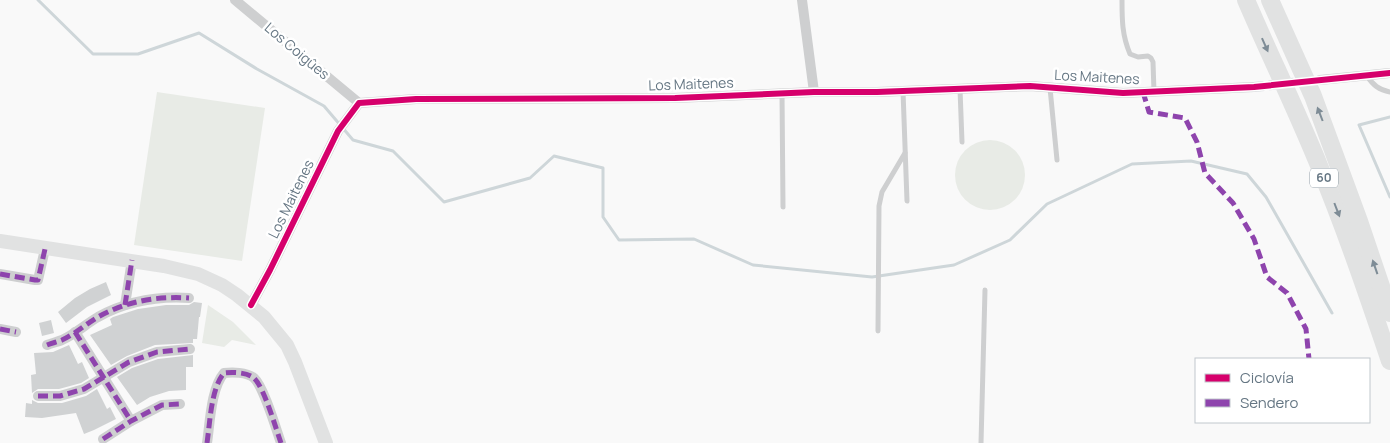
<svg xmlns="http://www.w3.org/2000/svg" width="1390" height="443" font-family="Manrope,sans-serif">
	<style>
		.green { fill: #e8ebe6 }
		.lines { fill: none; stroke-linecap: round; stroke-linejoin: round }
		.stream { stroke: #ced6d9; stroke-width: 3 }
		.building { fill: #d0d2d3 }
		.street-tunnel { stroke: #d4d8dc; stroke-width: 10; stroke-dasharray: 10 5; stroke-linecap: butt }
		.lane { stroke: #cecfd0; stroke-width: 5 }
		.street { stroke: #cecfd0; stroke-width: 10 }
		.secondary { stroke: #e1e2e2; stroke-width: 14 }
		.highway { stroke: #e1e2e2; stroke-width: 18 }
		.quiet { stroke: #8e44ad; stroke-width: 5; stroke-dasharray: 10 5; stroke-linecap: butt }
		.cycleway-casing { stroke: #fff; stroke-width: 9 }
		.cycleway { stroke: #d6006c; stroke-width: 6 }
		.oneway { fill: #7e8c96 }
		.labels { text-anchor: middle; stroke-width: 5; stroke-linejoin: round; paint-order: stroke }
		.shield { fill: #fff; stroke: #939fa8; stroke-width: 1 }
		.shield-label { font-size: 12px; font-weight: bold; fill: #657683 }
		.street-label { font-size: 14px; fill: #657683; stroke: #fff }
	</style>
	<rect width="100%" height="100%" fill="#f9f9f9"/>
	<g class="green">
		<path d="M157,92L265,108L242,261L134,245Z"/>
		<circle cx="990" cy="175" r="35"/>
		<path d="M208,305L233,322L256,345L232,340L224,347L202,343Z"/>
	</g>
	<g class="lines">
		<g class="stream">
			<path d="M38,0L93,54H138L199,33L257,69L324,106L353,140L393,151L444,202L530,178L554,156L603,168V217L619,240L694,239L753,265L872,277L954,265L1010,240L1047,204L1132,164L1191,161L1247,174L1266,197L1332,313"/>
			<path d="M1390,117L1359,125L1390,197"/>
		</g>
	</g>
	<g class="building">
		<path d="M106,282L111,295L87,307L66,323L58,312L75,298L90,289Z"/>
		<path d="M194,302L202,303L200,317H199L197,339H193V343L155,345L127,356L111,365L90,335L112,325L110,319L113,317L138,309L166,305H189Z"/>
		<path d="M51,320L54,333L42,336L39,323Z"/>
		<path d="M69,345L78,364L82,362L89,378L81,383L59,389H38L32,393L31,375L36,374L34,353L53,352Z"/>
		<path d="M193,355V367H186V390L169,391L150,397L137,405L117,377L132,368L158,359Z"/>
		<path d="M97,389L107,409L110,407L116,419L94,430L84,434L76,413L42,418L25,417L26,403L32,404V400L38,403H62L86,396Z"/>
	</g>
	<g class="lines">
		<path class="street-tunnel" d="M1254,87L1310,81"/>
		<g class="lane">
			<path d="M1122,0C1122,20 1122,35 1130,54L1138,57L1148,56L1151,58L1153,62L1154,92"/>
			<path d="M1367,76C1373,85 1379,90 1390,92"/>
			<path d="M1050,88L1057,160"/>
			<path d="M960,89L962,142"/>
			<path d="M903,91L907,201"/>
			<path d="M782,93L783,207"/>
			<path d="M878,331L879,206L882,192L905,153"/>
			<path d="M981,443L985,290"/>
		</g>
		<g class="street">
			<path d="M235,0L359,103"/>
			<path d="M802,0L814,92"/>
			<path d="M1320,80L1390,73"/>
			<path d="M0,274L35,280H38L45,249"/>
			<path d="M125,305L132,260"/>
			<path d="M251,305L270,270L338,131L359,103L416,99L675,98L814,92H877L1030,86L1123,93L1254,87"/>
			<path d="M0,329L16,332"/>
			<path d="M75,332L131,421"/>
			<path d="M47,345C52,343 57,342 62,340C75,334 86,324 98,317C127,301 157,296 189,298"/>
			<path d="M38,396H60L84,389L129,362L157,352L190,349"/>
			<path d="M103,439L131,421L162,405L180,404"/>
			<path d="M207,443C210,423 211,388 224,373C232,372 247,372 254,378C264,387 276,429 281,443"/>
		</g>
		<path class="secondary" d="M0,241L164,266L198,274L222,285L237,295L264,317L287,345L295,362L326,443"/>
		<g class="highway">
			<path d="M1246,0C1270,56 1297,111 1320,168C1346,231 1368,296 1390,361"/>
			<path d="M1270,0L1313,96L1359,221L1390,313"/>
		</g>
		<g class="quiet">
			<path d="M1143,92L1149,112L1185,118L1197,142L1205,173L1233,203L1254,239L1267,277L1287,293L1306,329L1309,359"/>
			<path d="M0,274L35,280H38L45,249"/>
			<path d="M125,305L132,260"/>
			<path d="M0,329L16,332"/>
			<path d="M75,332L131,421"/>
			<path d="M47,345C52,343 57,342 62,340C75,334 86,324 98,317C127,301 157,296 189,298"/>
			<path d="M38,396H60L84,389L129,362L157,352L190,349"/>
			<path d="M103,439L131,421L162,405L180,404"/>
			<path d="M207,443C210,423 211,388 224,373C232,372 247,372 254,378C264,387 276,429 281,443"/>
		</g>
		<defs>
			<path id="cycleway" d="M251,305L270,270L338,131L359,103L416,99L675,98L814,92H877L1030,86L1123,93L1254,87L1390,73"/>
		</defs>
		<use href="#cycleway" class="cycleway-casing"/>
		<use href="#cycleway" class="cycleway"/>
	</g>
	<defs><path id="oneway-solid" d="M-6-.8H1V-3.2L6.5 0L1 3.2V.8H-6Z" transform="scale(1.25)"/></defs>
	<g class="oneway">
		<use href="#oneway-solid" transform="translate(1265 45) rotate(66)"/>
		<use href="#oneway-solid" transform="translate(1320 114) rotate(-111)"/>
		<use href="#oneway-solid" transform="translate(1337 210) rotate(69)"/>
		<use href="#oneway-solid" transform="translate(1375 267) rotate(-109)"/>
	</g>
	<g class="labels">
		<rect class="shield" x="1310" y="168.5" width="28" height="19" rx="4"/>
		<g class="shield-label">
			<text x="1324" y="182">60</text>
		</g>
		<g class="street-label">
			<text transform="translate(297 51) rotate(40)" y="5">Los Coigûes</text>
			<text transform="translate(1097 77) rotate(3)" y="5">Los Maitenes</text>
			<text transform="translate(691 84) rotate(-2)" y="5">Los Maitenes</text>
			<text transform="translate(291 199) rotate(-64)" y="5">Los Maitenes</text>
		</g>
	</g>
	<rect x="1195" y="358" width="175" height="65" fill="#ffffff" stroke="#c1c8cd"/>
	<rect x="1205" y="374" width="25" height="8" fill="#d6006c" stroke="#c1c8cd"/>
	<text x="1240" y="383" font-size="15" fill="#657683">Ciclovía</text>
	<rect x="1205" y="399" width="25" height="8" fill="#8e44ad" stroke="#c1c8cd"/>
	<text x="1240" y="408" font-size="15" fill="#657683">Sendero</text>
</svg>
